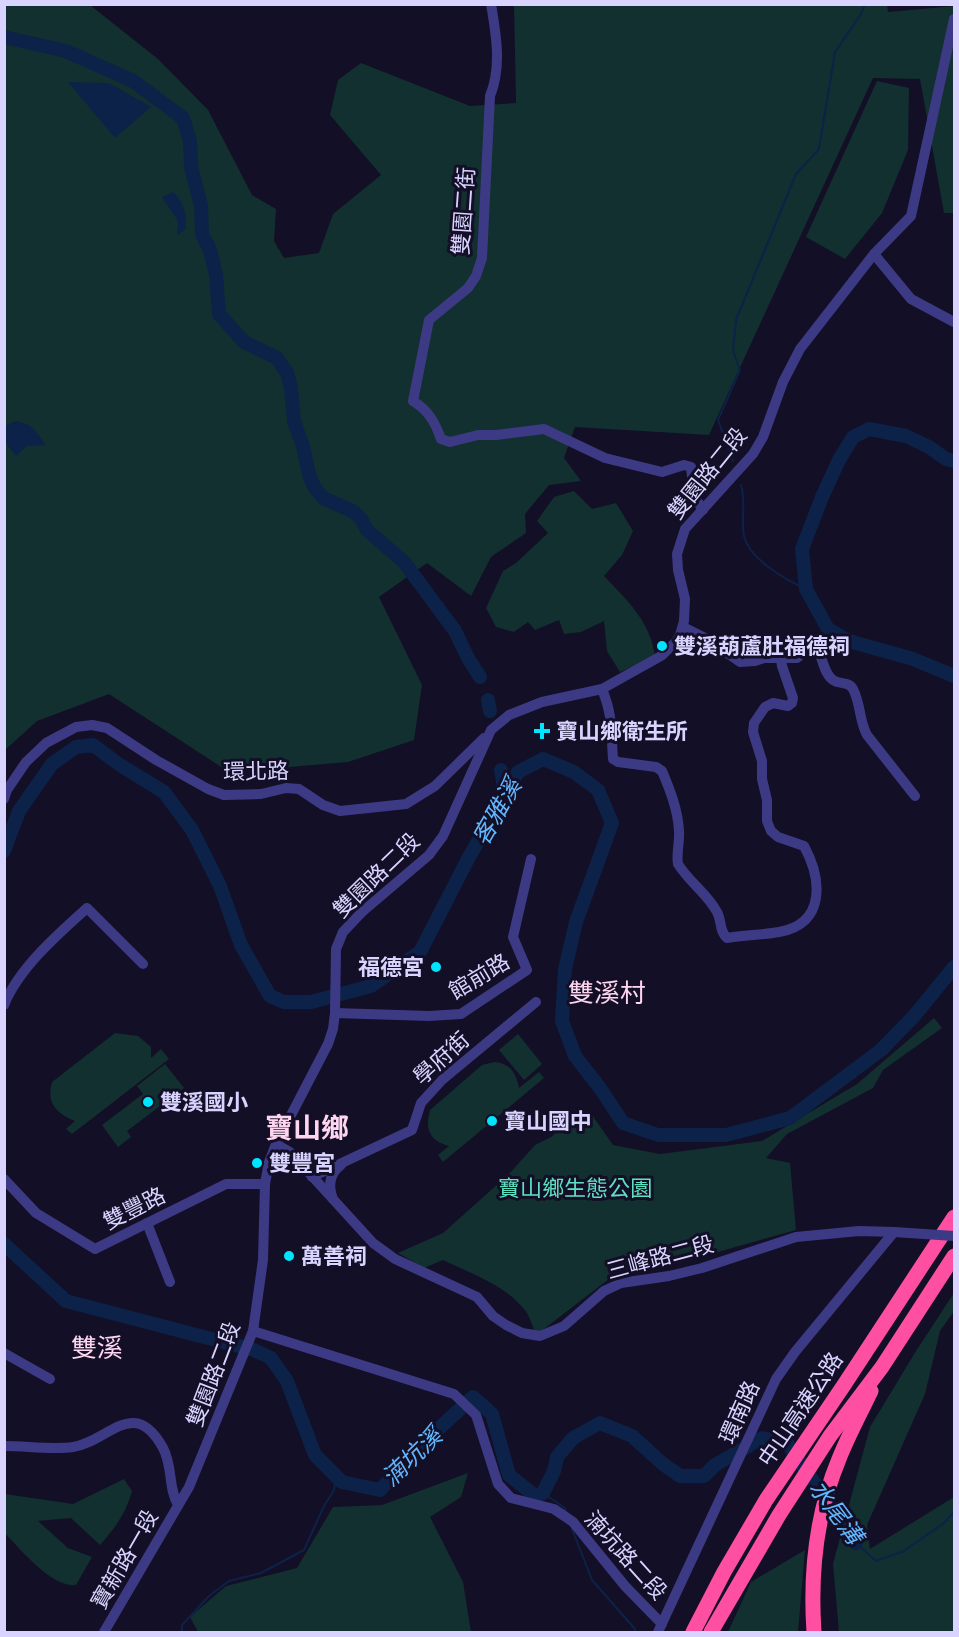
<svg xmlns="http://www.w3.org/2000/svg" width="959" height="1637" font-family="'Space Grotesk','Noto Sans TC',sans-serif">
	<style>
		.green { fill: #12302f }
		.water { fill: #0c2248 }
		.lines { fill: none; stroke-linecap: round; stroke-linejoin: round }
		.stream { stroke: #0c2248; stroke-width: 2 }
		.river { stroke: #0c2248; stroke-width: 14 }
		.minor { stroke: #3d3a85; stroke-width: 10 }
		.highway { stroke: #ff4fa3; stroke-width: 15 }
		.minor-bridge { stroke: #3d3a85; stroke-width: 10 }
		.poi-dot { fill: #00e5ff; stroke: #130f26; stroke-width: 2 }
		.labels { text-anchor: middle; stroke-width: 6; stroke-linejoin: round; paint-order: stroke }
		.street-label { font-size: 22px; fill: #d9d4ff; stroke: #130f26 }
		.poi-label { font-size: 22px; font-weight: bold; fill: #d9d4ff; stroke: #130f26; text-anchor: start }
		.park-label { font-size: 22px; fill: #5fe0c0; stroke: #130f26 }
		.water-label { font-size: 24px; font-style: italic; fill: #62b6ff; stroke: #130f26 }
		.quarter-label { font-size: 26px; fill: #ffd6f0; stroke: #130f26 }
		.district-label { font-size: 28px; font-weight: bold; fill: #ffd6f0; stroke: #130f26 }
	</style>
	<rect width="100%" height="100%" fill="#130f26"/>
	<g class="green">
		<path d="M887,4L888,12L954,6V213H944L920,79L873,78L709,435L575,427L564,458L581,481L549,485L525,514L526,533L491,557L471,596L427,563L379,597L422,685L414,740L348,762L229,772L109,694L37,721L5,750V5H90L158,59L208,110L252,195L276,209L274,241L284,258L319,253L333,214L381,175L330,115L338,80L361,63L470,106L516,103L514,5Z"/>
		<path d="M877,81L909,88L908,150L882,213L845,259L806,237Z"/>
		<path d="M574,491L592,509L616,503L633,531L622,555L604,576C627,600 651,622 655,657L620,672L607,651L604,621L581,632L564,634L559,620L535,630L528,622L514,632L496,627L486,608L503,571L516,563L548,533L537,521L554,497Z"/>
		<path d="M934,1018L942,1028L883,1070L873,1088L787,1134L766,1158L790,1163L796,1230L679,1263L609,1279L536,1335C533,1328 531,1320 527,1313C508,1286 472,1274 443,1260L424,1268L398,1253L443,1233L509,1174L535,1145L551,1137L580,1111L586,1118L592,1115L613,1145L660,1154L762,1141L857,1084Z"/>
		<path d="M115,1033L138,1036L151,1047V1058L161,1049L169,1059L72,1134L66,1129L75,1121C56,1113 46,1103 52,1082Z"/>
		<path d="M518,1034L542,1064L524,1080L499,1050Z"/>
		<path d="M495,1062C511,1064 516,1073 519,1088L539,1072L544,1078L443,1162L438,1155L449,1146C429,1141 425,1129 430,1110L482,1065Z"/>
		<path d="M165,1064L184,1088L127,1131L131,1137L118,1147L102,1125L143,1094L137,1086Z"/>
		<path d="M954,1293V1311L940,1331L925,1394L867,1525L870,1549L954,1497V1632H839L833,1564L870,1427L916,1351Z"/>
		<path d="M468,1473L461,1497L430,1517L463,1582L471,1632H198L190,1617L226,1586L297,1568L333,1507L382,1505Z"/>
		<path d="M124,1479L132,1491C126,1513 115,1528 100,1545L71,1518L38,1521L68,1548L92,1557L76,1585C52,1588 20,1549 5,1533V1494L73,1504Z"/>
		<path d="M805,1550L798,1632H728L751,1582Z"/>
	</g>
	<g class="water">
		<path d="M68,82L109,83L151,107L115,138Z"/>
		<path d="M173,192C185,203 186,213 186,229L177,235L178,221L162,197Z"/>
		<path d="M15,421C31,423 37,431 45,445L27,446L16,456L5,442V426Z"/>
	</g>
	<g class="lines">
		<g class="stream">
			<path d="M733,461L718,420L740,370L733,351L736,320L796,174L819,149L835,52L861,14L865,4"/>
			<path d="M741,485C746,501 741,519 744,536C749,559 786,580 806,589"/>
			<path d="M543,1493L565,1508L566,1512"/>
			<path d="M572,1529L592,1580L635,1629L634,1632"/>
			<path d="M856,1543L876,1561L904,1551L944,1523L954,1512"/>
			<path d="M182,1632V1625L209,1596L229,1581L261,1573L304,1550L324,1506L334,1490L336,1476"/>
		</g>
		<g class="river">
			<path d="M4,37L66,51L133,81L183,118L190,141L191,167L201,206L202,234L210,250L216,275L219,314L244,342L277,358L287,373L291,388L294,422L303,446L309,475L315,488L323,498L354,512L361,519L367,530L404,562L455,631L468,658L480,677"/>
			<path d="M954,461L946,459L929,447L906,436L869,429L853,437L839,460L822,497L802,549L806,589L828,629L849,641L913,659L954,676"/>
			<path d="M488,700L490,711"/>
			<path d="M501,770L505,793"/>
			<path d="M4,851L19,811L52,764L76,747L93,745L120,765L164,792L192,830L220,886L241,945L270,996L284,1002H311L371,986L420,952L469,857L518,772L543,759L574,772L598,790L612,823L576,922L565,969L562,1021L575,1056L600,1088L623,1123L658,1135H726L790,1118L881,1050L915,1015L954,967"/>
			<path d="M4,1244L66,1301L254,1350L271,1358L287,1381L315,1455L342,1482L380,1490L421,1445L473,1397L492,1414L509,1475L535,1496L543,1493L554,1471L557,1457L573,1438L600,1423L632,1436L663,1464L680,1476H704L715,1465L762,1438L787,1443L856,1543"/>
		</g>
		<g class="minor">
			<path d="M491,4C496,34 502,67 490,96L482,258L476,276L468,288L429,320L413,401C428,410 435,422 441,439L450,442L478,435H496L544,429L605,458L662,472L684,465L691,467L694,496L703,510"/>
			<path d="M874,254L911,299L954,322"/>
			<path d="M683,627L705,638L740,662L755,661L764,658H797L806,650H818C823,659 824,674 833,680C840,685 849,681 853,689C861,704 859,721 867,735L915,796"/>
			<path d="M602,689C613,716 611,731 613,759L618,762L656,767L662,771C670,790 678,810 679,831C680,842 676,853 678,864C689,882 707,893 717,912C722,921 719,931 727,938C744,935 762,935 779,932C826,924 822,879 804,846L778,837L771,831L767,821V800L762,779V761L753,732L754,723L765,707L773,703L788,706L792,703L793,698L782,666L781,659"/>
			<path d="M4,799L7,790L26,762L46,743L76,727L92,725L107,728L156,760L208,789L224,795L261,794L286,788L299,789L323,805L340,811L406,804L435,786L484,738"/>
			<path d="M4,1005C19,968 58,934 87,908L143,964"/>
			<path d="M335,1013L429,1016L461,1014L527,970L513,937L531,859"/>
			<path d="M276,1144L290,1152L373,1243L395,1259L477,1297L493,1316L506,1325L522,1333L540,1336L564,1326L604,1291L621,1283L669,1276L702,1268L796,1237L859,1231L894,1232"/>
			<path d="M312,1177L412,1130L421,1103L442,1080L536,1002"/>
			<path d="M4,1179L36,1213L95,1249L226,1184H265"/>
			<path d="M333,1199C328,1186 329,1174 341,1165"/>
			<path d="M147,1223L170,1282"/>
			<path d="M253,1331L454,1394L476,1415L498,1484L511,1498L554,1509L573,1522L625,1586L662,1624"/>
			<path d="M4,1353L50,1379"/>
			<path d="M4,1446C26,1446 53,1450 73,1447C108,1442 134,1395 163,1448C173,1466 168,1488 178,1505"/>
			<path d="M104,1632L189,1487L253,1331L263,1260L265,1184L269,1162L276,1144L328,1044L333,1029L335,1013L336,949L343,932L362,912L429,855L443,836L491,730L509,715L542,702L602,689L661,656L676,642L680,635L684,621L685,599L678,570L677,554L685,529L753,454L763,437L783,382L800,349L874,254L911,216L954,19"/>
			<path d="M658,1632L776,1379L795,1352L894,1232"/>
		</g>
		<g class="highway">
			<path d="M693,1632L724,1572L766,1500L844,1385L954,1217"/>
			<path d="M711,1632L779,1515L830,1436L882,1367L954,1256"/>
			<path d="M814,1632C810,1573 816,1514 839,1459C848,1436 860,1414 871,1391"/>
		</g>
		<path class="minor-bridge" d="M894,1232L954,1236"/>
	</g>
	<g class="poi-dot">
		<circle cx="662" cy="646" r="6"/>
		<path d="M539 722h6v6h6v6h-6v6h-6v-6h-6v-6h6z"/>
		<circle cx="436" cy="967" r="6"/>
		<circle cx="148" cy="1102" r="6"/>
		<circle cx="492" cy="1121" r="6"/>
		<circle cx="257" cy="1163" r="6"/>
		<circle cx="289" cy="1256" r="6"/>
	</g>
	<g class="labels">
		<g class="street-label">
			<text transform="translate(463 211) rotate(-86)" y="8">雙園二街</text>
			<text transform="translate(707 473) rotate(-51)" y="8">雙園路二段</text>
			<text transform="translate(256 771) rotate(-1)" y="8">環北路</text>
			<text transform="translate(376 875) rotate(-44)" y="8">雙園路二段</text>
			<text transform="translate(479 976) rotate(-31)" y="8">館前路</text>
			<text transform="translate(441 1058) rotate(-42)" y="8">學府街</text>
			<text transform="translate(134 1208) rotate(-27)" y="8">雙豐路</text>
			<text transform="translate(660 1257) rotate(-15)" y="8">三峰路二段</text>
			<text transform="translate(213 1374) rotate(-69)" y="8">雙園路二段</text>
			<text transform="translate(800 1409) rotate(-56)" y="8">中山高速公路</text>
			<text transform="translate(739 1412) rotate(-66)" y="8">環南路</text>
			<text transform="translate(626 1555) rotate(48)" y="8">湳坑路二段</text>
			<text transform="translate(124 1559) rotate(-60)" y="8">寶新路一段</text>
		</g>
		<g class="poi-label">
			<text x="674" y="654">雙溪葫蘆肚福德祠</text>
			<text x="556" y="739">寶山鄉衛生所</text>
			<text x="424" y="975" text-anchor="end">福德宮</text>
			<text x="160" y="1110">雙溪國小</text>
			<text x="504" y="1129">寶山國中</text>
			<text x="269" y="1171">雙豐宮</text>
			<text x="301" y="1264">萬善祠</text>
		</g>
		<g class="park-label">
			<text x="575" y="1196">寶山鄉生態公園</text>
		</g>
		<g class="water-label">
			<text transform="translate(497 812) rotate(-60)" y="8">客雅溪</text>
			<text transform="translate(412 1457) rotate(-44)" y="8">湳坑溪</text>
			<text transform="translate(836 1512) rotate(54)" y="8">水尾溝</text>
		</g>
		<g class="quarter-label">
			<text x="607" y="1002">雙溪村</text>
			<text x="97" y="1357">雙溪</text>
		</g>
		<g class="district-label">
			<text x="307" y="1138">寶山鄉</text>
		</g>
	</g>
	<rect width="959" height="1637" fill="none" stroke="#d9d4ff" stroke-width="12"/>
</svg>
